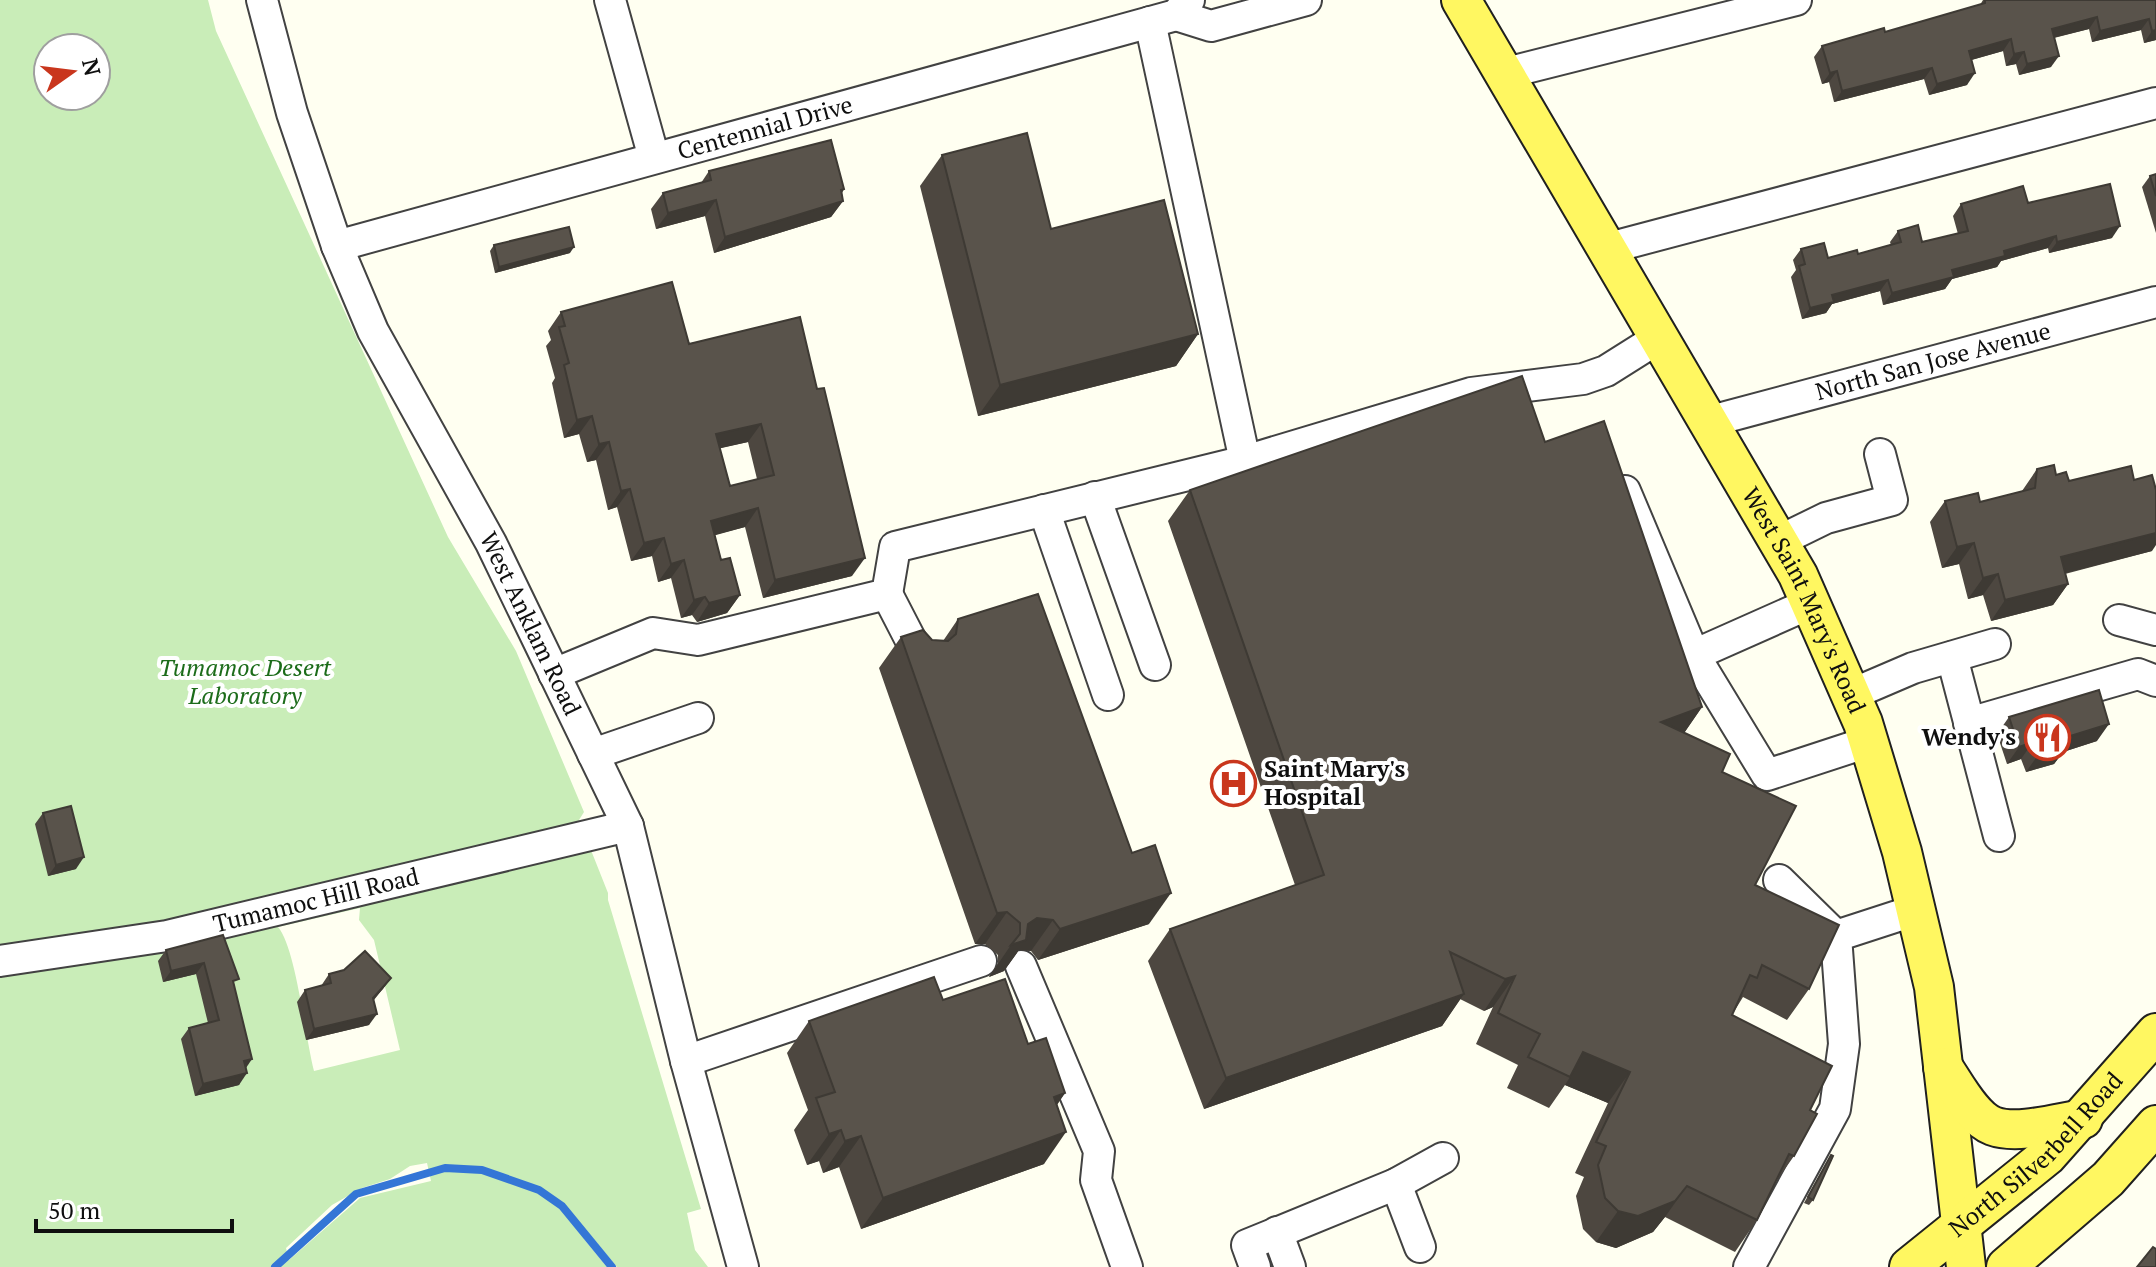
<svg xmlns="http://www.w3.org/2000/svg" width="2156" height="1267" font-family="'PT Serif',serif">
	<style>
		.green { fill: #c9edb8; fill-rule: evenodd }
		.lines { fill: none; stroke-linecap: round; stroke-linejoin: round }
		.stream { stroke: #3476d6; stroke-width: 8 }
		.minor-casing { stroke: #424242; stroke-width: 34 }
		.major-casing { stroke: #202020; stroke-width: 42 }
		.minor { stroke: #fff; stroke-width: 30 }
		.major { stroke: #fff761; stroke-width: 38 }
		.wall { fill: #4d4740; fill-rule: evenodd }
		.shaded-wall { fill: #3e3a34 }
		.building { fill: #59534b; stroke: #3e3a34; stroke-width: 2; fill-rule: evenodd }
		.labels { text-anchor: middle; stroke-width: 8; stroke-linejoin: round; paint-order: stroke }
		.street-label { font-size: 24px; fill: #0f0f0f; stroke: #fff }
		.park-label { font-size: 24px; font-style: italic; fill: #1c6c1a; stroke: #fff }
		.poi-label { font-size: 24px; font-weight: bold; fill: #0f0f0f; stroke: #fff; text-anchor: end }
	</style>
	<rect width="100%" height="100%" fill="#fffff1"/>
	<path class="green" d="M0,0H208L216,31L448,537L516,651L584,812L579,820L608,893V900L701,1209L687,1213L695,1250L708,1267H617L592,1237L584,1239L607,1267H0ZM48,48H96V96H48ZM360,908L359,920L374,940L400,1050L314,1071C305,1036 296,948 278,927ZM427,1163L431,1181L360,1198L289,1260L286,1248L332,1205L362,1188L390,1179L410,1166Z"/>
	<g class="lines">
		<path class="stream" d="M275,1267L356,1194L445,1168L482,1170L539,1190L562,1206L612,1267"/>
		<defs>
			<g id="minor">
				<path id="s1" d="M262,0L292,113L337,246L373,331L491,543L628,826L686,1061L743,1267"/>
				<path d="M610,0L654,158"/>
				<path d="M1176,15L1211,26L1306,0"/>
				<path d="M1150,22L1245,461"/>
				<path d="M1506,73L1796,0"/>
				<path id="s2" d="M337,246L1176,15L1189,0"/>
				<path d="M1609,248L2156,103"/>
				<path id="s3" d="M1711,421L2156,302"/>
				<path d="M1625,491L1694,655"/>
				<path d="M1095,497L1155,665"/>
				<path d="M1044,510L1108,695"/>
				<path d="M1779,541L1826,518L1892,500L1880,454"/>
				<path d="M887,594L919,656"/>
				<path d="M1811,603L1694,655L1767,775L1868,742"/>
				<path d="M2119,620L2156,630"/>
				<path d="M1952,657L1999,836"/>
				<path d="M554,674L653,633L698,640L887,594L895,547L1245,461L1471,393L1583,379L1606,371L1660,337"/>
				<path d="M1850,695L1913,668L1995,644"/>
				<path d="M1969,723L2138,674L2156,681"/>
				<path d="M593,754L698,718"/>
				<path d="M1779,880L1836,936"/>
				<path id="s4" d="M0,961L167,936L628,826"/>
				<path d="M1021,966L1099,1151L1096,1180L1127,1267"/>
				<path d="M686,1061L981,961"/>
				<path d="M1396,1184L1420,1247"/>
				<path d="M1277,1232L1290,1267"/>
				<path d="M1255,1267L1247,1245L1396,1184L1443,1158"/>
				<path d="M1749,1267L1835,1109L1844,1044L1836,936L1916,910"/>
			</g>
			<g id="major">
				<path id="s5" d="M1461,0L1798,575L1863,723L1902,852L1934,987L1966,1267"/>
				<path d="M1943,1067C1955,1084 1972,1118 1993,1126C2017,1135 2057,1123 2083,1119"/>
				<path id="s6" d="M1909,1267L2047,1156L2156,1033"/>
				<path d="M2006,1267L2108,1179L2156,1125"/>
			</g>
		</defs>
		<use href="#minor" class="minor-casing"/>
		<use href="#major" class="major-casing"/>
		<use href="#minor" class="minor"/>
		<use href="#major" class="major"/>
	</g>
	<g class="wall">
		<path d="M1983,0H2156V40L2144,43L2141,30L2092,42L2089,29L2054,38L2051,67L2019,75L2016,64L2006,66L2003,51L1971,60L1967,85L1929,95L1924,79L1834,102L1829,82L1822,84L1814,57L1822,46L1885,32L1980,5Z"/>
		<path d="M942,155L1051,229L1198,334L1176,366L978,416L920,186Z"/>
		<path d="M709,171L844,189L842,193L843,201L831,217L714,253L705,216L656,229L651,209L663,193L701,183Z"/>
		<path d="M2156,174V233L2142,187L2150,176Z"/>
		<path d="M2028,203L2112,238L2049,253L2048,248L2001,261L1997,267L1952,279L1945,289L1883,305L1880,291L1832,304L1826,313L1802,319L1791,277L1796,270L1793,260L1801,249L1828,258L1858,254L1891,245L1890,242L1898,231L1922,242L1958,234L1953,216L1961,204Z"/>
		<path d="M494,245L570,253L495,273L490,251Z"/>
		<path d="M561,312L689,344L800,317L852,576L763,598L745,527L714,535L721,560L740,595L727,613L697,622L692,615L681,618L671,578L658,582L652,556L631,561L617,507L608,510L596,460L587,462L579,434L564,438L552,383L555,378L546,346L551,340L548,331ZM748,442L757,479L730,486L720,448Z"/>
		<path d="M1545,442L1702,707L1684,733L1722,772L1755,885L1809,989L1787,1020L1743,997L1732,1015L1810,1110L1794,1156L1775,1183L1757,1220L1735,1252L1665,1217L1653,1232L1616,1248L1596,1242L1583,1229L1576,1196L1584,1177L1575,1173L1608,1103L1565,1085L1549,1108L1507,1088L1518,1065L1476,1044L1493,1007L1484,1011L1460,999L1442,1026L1204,1109L1148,961L1170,929L1295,885L1168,521L1190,490Z"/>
		<path d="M2037,469L2056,475L2069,481L2152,551L2065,574L2068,584L2053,605L1991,621L1983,595L1968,599L1959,564L1942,568L1930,522L1945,501L1980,502L2022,491Z"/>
		<path d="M958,619L1149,924L1038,960L1031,951L1019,950L1004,971L989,977L998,963V955L985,944H975L879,668L901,637L943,641Z"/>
		<path d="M2009,717L2097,741L2063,752L2054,764L2026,772L2021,759L2007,764L1997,734Z"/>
		<path d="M43,813L76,869L48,876L35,824Z"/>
		<path d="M223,935L234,986L246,1068L239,1085L195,1096L181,1039L189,1028L208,1023L196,974L163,982L158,961L166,950Z"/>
		<path d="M329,974L391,978L374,1000L369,1025L306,1040L297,1002L305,990L321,986Z"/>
		<path d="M943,1000L1028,1044L1065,1093L1057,1105L1044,1164L861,1229L839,1167L823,1173L819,1161L807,1165L794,1130L808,1110L787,1053L809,1021Z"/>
		<path d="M1831,1155L1813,1200L1809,1205L1804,1203Z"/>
	</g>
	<g class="shaded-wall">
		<path d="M2097,17L2089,29L2044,40L2052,29Z"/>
		<path d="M2149,19L2141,30L2092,42L2100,31Z"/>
		<path d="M2156,30V40L2144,43L2152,31Z"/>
		<path d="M2011,39L2003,51L1961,63L1969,51Z"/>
		<path d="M2024,52L2016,64L2006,66L2014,54Z"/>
		<path d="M2059,56L2051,67L2019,75L2027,64Z"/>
		<path d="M1932,68L1924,79L1834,102L1842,91Z"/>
		<path d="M1837,71L1829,82L1822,84L1830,73Z"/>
		<path d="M1975,73L1967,85L1929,95L1937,84Z"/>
		<path d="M844,189L834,204L843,201L831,217L714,253L725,237Z"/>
		<path d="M716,200L705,216L656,229L668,213Z"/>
		<path d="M2120,226L2112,238L2049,253L2057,242Z"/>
		<path d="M2056,236L2048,248L2001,261L1997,267L1952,279L1945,289L1883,305L1892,293L2004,251Z"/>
		<path d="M574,247L570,253L495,273L499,267Z"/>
		<path d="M1888,280L1880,291L1832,304L1826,313L1802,319L1810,308L1832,295Z"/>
		<path d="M1198,334L1176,366L978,416L1000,385Z"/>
		<path d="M592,416L579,434L564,438L577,420Z"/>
		<path d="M761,424L748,442L704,452L716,434Z"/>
		<path d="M609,442L596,460L587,462L599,444Z"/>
		<path d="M630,489L617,507L608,510L621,491Z"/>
		<path d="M758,508L745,527L698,540L711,521Z"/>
		<path d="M2156,533V545L2152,551L2046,578L2061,557Z"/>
		<path d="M664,538L652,556L631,561L644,543Z"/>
		<path d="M1974,543L1959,564L1942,568L1957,547Z"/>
		<path d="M865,558L852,576L763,598L775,580Z"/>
		<path d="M684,560L671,578L658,582L671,564Z"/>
		<path d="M1998,574L1983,595L1968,599L1983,578Z"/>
		<path d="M2068,584L2053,605L1991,621L2005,600Z"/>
		<path d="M740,595L727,613L697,622L709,603Z"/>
		<path d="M705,597L692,615L681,618L694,600Z"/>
		<path d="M1702,707L1680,739L1661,722Z"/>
		<path d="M2109,724L2097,741L2063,752L2054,764L2026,772L2038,755L2064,738Z"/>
		<path d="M2033,742L2021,759L2007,764L2019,747Z"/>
		<path d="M84,857L76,869L48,876L56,865Z"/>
		<path d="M1171,893L1149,924L1038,960L1060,929Z"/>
		<path d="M1007,912L985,944H975L997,913Z"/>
		<path d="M1037,918L1053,920L1031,951L1019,950L1004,971L989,977L1011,945L1028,924Z"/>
		<path d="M204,963L196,974L163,982L171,971Z"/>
		<path d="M1515,976L1493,1007L1484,1011L1505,979Z"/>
		<path d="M391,978L383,989L365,1009L373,998Z"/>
		<path d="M1464,994L1442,1026L1204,1109L1226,1078Z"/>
		<path d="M377,1014L369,1025L306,1040L314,1029Z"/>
		<path d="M1583,1052L1630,1072L1608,1103L1565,1085L1570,1077Z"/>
		<path d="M252,1059L244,1071V1061Z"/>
		<path d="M247,1073L239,1085L195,1096L203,1084Z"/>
		<path d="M1065,1093L1043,1124L1054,1097Z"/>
		<path d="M841,1130L819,1161L807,1165L829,1134Z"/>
		<path d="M1066,1132L1044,1164L861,1229L883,1198Z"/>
		<path d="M861,1136L839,1167L823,1173L845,1141Z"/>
		<path d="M1687,1186L1665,1217L1653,1232L1616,1248L1596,1242L1618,1211Z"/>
	</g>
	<g class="building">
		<path d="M1985,0H2156V30L2152,31L2149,19L2100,31L2097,17L2052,29L2059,56L2027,64L2024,52L2014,54L2011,39L1969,51L1975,73L1937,84L1932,68L1842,91L1837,71L1830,73L1822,46L1884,28L1885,32L1985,3Z"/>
		<path d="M1027,133L1051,229L1164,200L1198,334L1000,385L942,155Z"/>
		<path d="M831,140L844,189L841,190L843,201L725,237L716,200L668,213L663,193L711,180L709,171Z"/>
		<path d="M2156,174V196L2150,176Z"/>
		<path d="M2110,184L2120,226L2057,242L2056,236L2004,251L2005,256L1952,270L1954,277L1892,293L1888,280L1832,295L1834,302L1810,308L1799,266L1805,264L1801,249L1824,243L1828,258L1857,250L1858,254L1901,242L1898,231L1918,225L1922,242L1968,231L1961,204L2023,186L2028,203Z"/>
		<path d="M569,227L574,247L499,267L494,245Z"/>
		<path d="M672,282L689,344L800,317L817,389L824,388L865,558L775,580L758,508L711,521L721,560L730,558L740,595L709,603L705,597L694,600L684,560L671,564L664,538L644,543L630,489L621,491L609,442L599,444L592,416L577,420L564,365L569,363L559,327L565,326L561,312ZM761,424L774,475L730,486L716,434Z"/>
		<path d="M1522,376L1545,442L1604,421L1702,707L1661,722L1730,754L1722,772L1796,806L1755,885L1839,925L1809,989L1762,965L1757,978L1750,975L1732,1015L1832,1066L1810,1110L1817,1114L1794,1156L1789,1154L1757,1220L1687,1186L1675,1201L1638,1216L1618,1211L1605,1198L1598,1165L1606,1146L1596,1142L1630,1072L1583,1052L1570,1077L1528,1057L1540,1034L1498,1013L1515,976L1505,979L1450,952L1464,994L1226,1078L1170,929L1324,875L1190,490Z"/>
		<path d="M2054,465L2056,475L2066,472L2069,481L2131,466L2134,480L2152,475L2156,490V533L2061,557L2068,584L2005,600L1998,574L1983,578L1974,543L1957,547L1945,501L1978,493L1980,502L2035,488L2037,469Z"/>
		<path d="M1038,594L1132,853L1155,845L1171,893L1060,929L1053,920L1037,918L1028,924L1026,940L1011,945L1020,934V923L1007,912L997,913L901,637L923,630L932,640L948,641L956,634L958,619Z"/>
		<path d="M2099,690L2109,724L2064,738L2066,747L2038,755L2033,742L2019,747L2009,717Z"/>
		<path d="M71,806L84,857L56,865L43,813Z"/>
		<path d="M223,935L239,979L233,981L252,1059L244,1061L247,1073L203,1084L189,1028L219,1020L204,963L171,971L166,950Z"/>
		<path d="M365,951L391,978L373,998L377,1014L314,1029L305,990L331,983L329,974L344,970Z"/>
		<path d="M934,977L943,1000L1005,979L1028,1044L1046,1038L1065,1093L1054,1097L1066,1132L883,1198L861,1136L845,1141L841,1130L829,1134L816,1098L835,1092L809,1021Z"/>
		<path d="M1831,1155L1833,1156L1813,1200L1808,1197Z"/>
		<path d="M2153,1247L2156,1249V1267H2137Z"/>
	</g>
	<defs>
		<symbol id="restaurant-ring" viewBox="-11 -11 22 22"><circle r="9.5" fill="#fff" stroke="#c9361d" stroke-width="1.5"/><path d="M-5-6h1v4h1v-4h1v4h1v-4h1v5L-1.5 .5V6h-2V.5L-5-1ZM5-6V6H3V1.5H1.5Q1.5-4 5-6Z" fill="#c9361d"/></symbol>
		<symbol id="hospital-ring" viewBox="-11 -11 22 22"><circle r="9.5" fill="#fff" stroke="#c9361d" stroke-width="1.5"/><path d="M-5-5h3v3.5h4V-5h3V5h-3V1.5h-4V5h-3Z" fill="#c9361d"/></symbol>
	</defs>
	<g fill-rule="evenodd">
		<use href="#restaurant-ring" x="2022" y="712" width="51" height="51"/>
		<use href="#hospital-ring" x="1208" y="758" width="51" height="51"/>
	</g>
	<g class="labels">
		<g class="street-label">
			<text dy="8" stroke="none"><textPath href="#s2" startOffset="444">Centennial Drive</textPath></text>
			<text dy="8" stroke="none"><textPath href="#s3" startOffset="230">North San Jose Avenue</textPath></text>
			<text dy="8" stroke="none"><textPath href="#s5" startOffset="692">West Saint Mary's Road</textPath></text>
			<text dy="8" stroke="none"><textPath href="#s1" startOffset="682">West Anklam Road</textPath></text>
			<text dy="8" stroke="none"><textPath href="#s4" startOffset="322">Tumamoc Hill Road</textPath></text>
			<text dy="8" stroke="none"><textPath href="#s6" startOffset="170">North Silverbell Road</textPath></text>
		</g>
		<g class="park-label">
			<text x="245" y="676">Tumamoc Desert<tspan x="245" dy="28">Laboratory</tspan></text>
		</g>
		<g class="poi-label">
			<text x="2016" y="745">Wendy's</text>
			<text x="1264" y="777" text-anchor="start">Saint Mary's<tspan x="1264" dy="28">Hospital</tspan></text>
		</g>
	</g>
	<g transform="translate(72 72) rotate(76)"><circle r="38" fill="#ffffff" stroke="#9f9f9f" stroke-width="2"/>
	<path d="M0-6L14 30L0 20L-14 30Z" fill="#c9361d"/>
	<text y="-12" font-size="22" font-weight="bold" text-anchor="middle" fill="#0f0f0f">N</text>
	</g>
	<path d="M36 1219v12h196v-12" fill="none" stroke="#0f0f0f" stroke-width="4"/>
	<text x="48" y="1219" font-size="24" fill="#0f0f0f" stroke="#ffffff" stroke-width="6" paint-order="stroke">50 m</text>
</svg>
